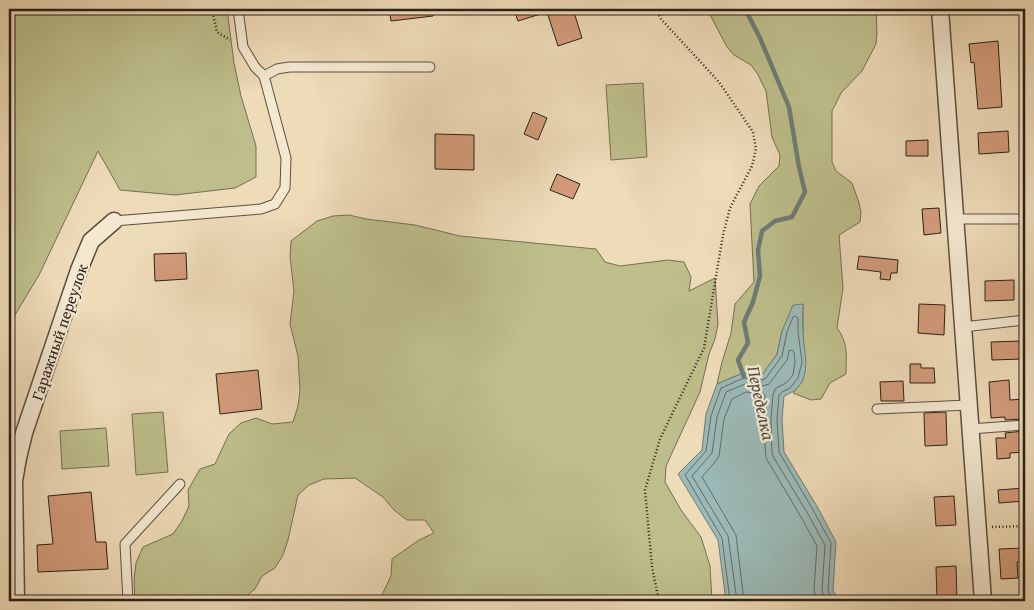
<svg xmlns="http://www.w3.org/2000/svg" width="1034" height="610" font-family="'Gentium Book Plus',serif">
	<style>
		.green { fill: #bdbe8b; stroke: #746f52 }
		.water { fill: #9bb9b6; stroke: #6e7c77 }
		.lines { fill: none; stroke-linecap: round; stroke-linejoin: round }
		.shore { stroke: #636c67; stroke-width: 1 }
		.stream { stroke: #6e7c77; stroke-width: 4.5 }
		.building { fill: #d39b7a; stroke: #2b2018 }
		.service-casing { stroke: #5c4f40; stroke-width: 11 }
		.minor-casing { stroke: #5c4f40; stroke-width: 19 }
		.path { stroke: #2b2018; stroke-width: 2.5; stroke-dasharray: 1 2.5; stroke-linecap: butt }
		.service { stroke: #f4e8d1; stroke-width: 9 }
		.minor { stroke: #f4e8d1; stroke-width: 16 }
		.labels { text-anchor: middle; stroke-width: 4.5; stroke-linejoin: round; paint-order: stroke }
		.street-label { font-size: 16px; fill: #2b2018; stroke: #f4e8d1 }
		.water-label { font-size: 18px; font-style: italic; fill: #4d4e47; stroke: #f4e8d1 }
	</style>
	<rect width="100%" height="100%" fill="#eedbb8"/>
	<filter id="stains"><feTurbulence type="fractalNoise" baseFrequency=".004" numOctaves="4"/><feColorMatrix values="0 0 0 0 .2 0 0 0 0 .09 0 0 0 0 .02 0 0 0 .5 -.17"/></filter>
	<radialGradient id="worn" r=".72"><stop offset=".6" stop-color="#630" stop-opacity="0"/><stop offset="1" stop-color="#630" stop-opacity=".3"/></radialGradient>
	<g class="green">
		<path d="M9,9H227L234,63L241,96L256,146V177L235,188L175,195L120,190L98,151L39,275L9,325Z"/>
		<path d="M707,9H876L877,33L876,44L862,71L841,93L832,111V162L836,171L852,183L859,203L861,212L860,222L839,235L843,288L837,328C849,344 846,356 846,374L830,383L821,399L811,400L793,393L803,380V304L782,331L777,354L762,375L743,373L717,384L722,362L731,333L735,304L754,282L750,204L759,186L779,166L780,155L772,137L766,91L757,73L751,65L734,55L727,47Z"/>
		<path d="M643,83L647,157L611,160L606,85Z"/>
		<path d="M349,215L366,219L415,225L460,236L596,249L605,262L620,266L668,260L684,262L691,277L689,291L715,278L718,324L715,339L709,354L700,392L666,466L665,482L681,510L701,537L710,566L712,601H379L391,576L392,559L419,540L434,533L425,520H407L394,510L383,497L355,478L324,479L309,485L298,495L288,540L283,555L275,568L262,576L255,589L240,601H135L134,580L136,563L143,547L173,534L182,521L189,506L188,490L200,469L215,464L229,434L241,423L256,418L272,424L293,422L298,406L300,390L298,356L290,324L294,291L290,257L291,241L317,221L333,216Z"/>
		<path d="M163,412L168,472L136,475L132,414Z"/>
		<path d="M106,428L109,466L62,469L60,431Z"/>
	</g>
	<path class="water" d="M803,304C803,313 802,322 803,331C804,357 815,384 784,396L782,419L784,452L818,508L836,542L833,591L840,601H726L718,540L678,474L702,450L706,414L717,384L743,373L762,375L777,354L782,331L793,305Z"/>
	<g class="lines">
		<g class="shore">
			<path d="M730,601L722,538L685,475L706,451L711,416L721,388L744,378L762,380L766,378L782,356L787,332L793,317L795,316L798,318V332L802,362L798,378L790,388L782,392L779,395L777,419L779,452L813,510L831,543L828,591L834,601"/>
			<path d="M737,601L728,536L692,476L712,453L717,417L726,392L745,384L762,386L769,384L787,360L789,351L792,350L794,352L795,362L793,375L786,383L776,388L773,394L771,419L772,453L774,458L808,514L825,545L822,591L826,601"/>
			<path d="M744,601L736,535L702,477L715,462L719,456L724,419L732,399L746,392L763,394L765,395L763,419L766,458L801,517L817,546L814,590L817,601"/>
		</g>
		<path class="stream" d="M744,377L738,360L748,343L744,322L753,302L760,276L758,250L762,231L775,221L792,217L805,192L799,167L789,107L760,38L745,9"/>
	</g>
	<g class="building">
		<path d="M389,9H433V16L391,21Z"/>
		<path d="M514,9H573L582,38L558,46L547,12L518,21Z"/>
		<path d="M998,41L1002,107L978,109L974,62L971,63L969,44Z"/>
		<path d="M533,112L547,118L538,140L524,134Z"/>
		<path d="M1008,131L1009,152L979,154L978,133Z"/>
		<path d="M435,134L474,135V170L435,169Z"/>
		<path d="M928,140V156H906V141Z"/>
		<path d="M557,174L580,184L573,199L550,190Z"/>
		<path d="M939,208L941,233L924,235L922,209Z"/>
		<path d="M186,253L187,279L155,281L154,254Z"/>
		<path d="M859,256L898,260L897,273H891L890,280L880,279L881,272L857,269Z"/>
		<path d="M1014,280V300L985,301V281Z"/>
		<path d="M919,304L945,305L944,335L918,333Z"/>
		<path d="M1022,341L1023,359L992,360L991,342Z"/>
		<path d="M910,364H921V368H934L935,383H910Z"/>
		<path d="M258,370L262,409L220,414L216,374Z"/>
		<path d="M1009,380L1010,400L1024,399L1025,416H1023V419L1005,420V417L991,418L989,382Z"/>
		<path d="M903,381L904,401H881L880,382Z"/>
		<path d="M946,412L947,445L925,446L924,413Z"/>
		<path d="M1024,431L1025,452L1010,453V458L997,459L996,438H1006L1005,433Z"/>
		<path d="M1025,488V501L999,503L998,490Z"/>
		<path d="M91,492L96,542H106L108,569L38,572L37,545L53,544L48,496Z"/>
		<path d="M954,496L956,525L936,526L934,497Z"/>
		<path d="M1025,548V562H1017L1018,578L1001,579L999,549Z"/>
		<path d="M956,566L957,599L937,600L936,567Z"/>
	</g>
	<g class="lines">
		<defs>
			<g id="service">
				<path d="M264,76L277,69L289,67H430"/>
				<path d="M955,219H1018"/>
				<path d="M114,221L261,209L275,204L285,188L286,158L264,76L255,67L243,47L238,9"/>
				<path d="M963,327L1025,320"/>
				<path d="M877,409L969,405"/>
				<path d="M970,429L1025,425"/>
				<path d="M128,601L125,544L180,484"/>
			</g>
			<g id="minor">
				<path d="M940,9L983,601"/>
				<path d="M16,601L14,481L18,458L24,433L79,270L91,241L114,221"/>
			</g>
		</defs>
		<use href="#service" class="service-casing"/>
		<use href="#minor" class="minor-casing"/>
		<g class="path">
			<path d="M212,9L217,32L230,40"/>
			<path d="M656,9L661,19L719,82L753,132L756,149L752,166L730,208L723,235L704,348L660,439L645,490L652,567L659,601"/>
			<path d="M992,527L1025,526"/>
		</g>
		<use href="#service" class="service"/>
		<use href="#minor" class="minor"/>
	</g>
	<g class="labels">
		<g class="street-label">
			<text transform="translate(59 332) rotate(-71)" y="6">Гаражный переулок</text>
		</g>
		<g class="water-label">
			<text transform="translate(761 403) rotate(78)" y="6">Переделка</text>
		</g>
	</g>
	<rect width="1034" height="610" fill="none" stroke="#eedbb8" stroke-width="30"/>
	<rect x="10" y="10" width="1014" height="590" fill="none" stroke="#2b2018" stroke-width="2.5"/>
	<rect x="15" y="15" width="1004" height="580" fill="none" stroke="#2b2018"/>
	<rect width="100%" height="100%" filter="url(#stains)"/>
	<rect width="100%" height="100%" fill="url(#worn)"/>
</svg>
